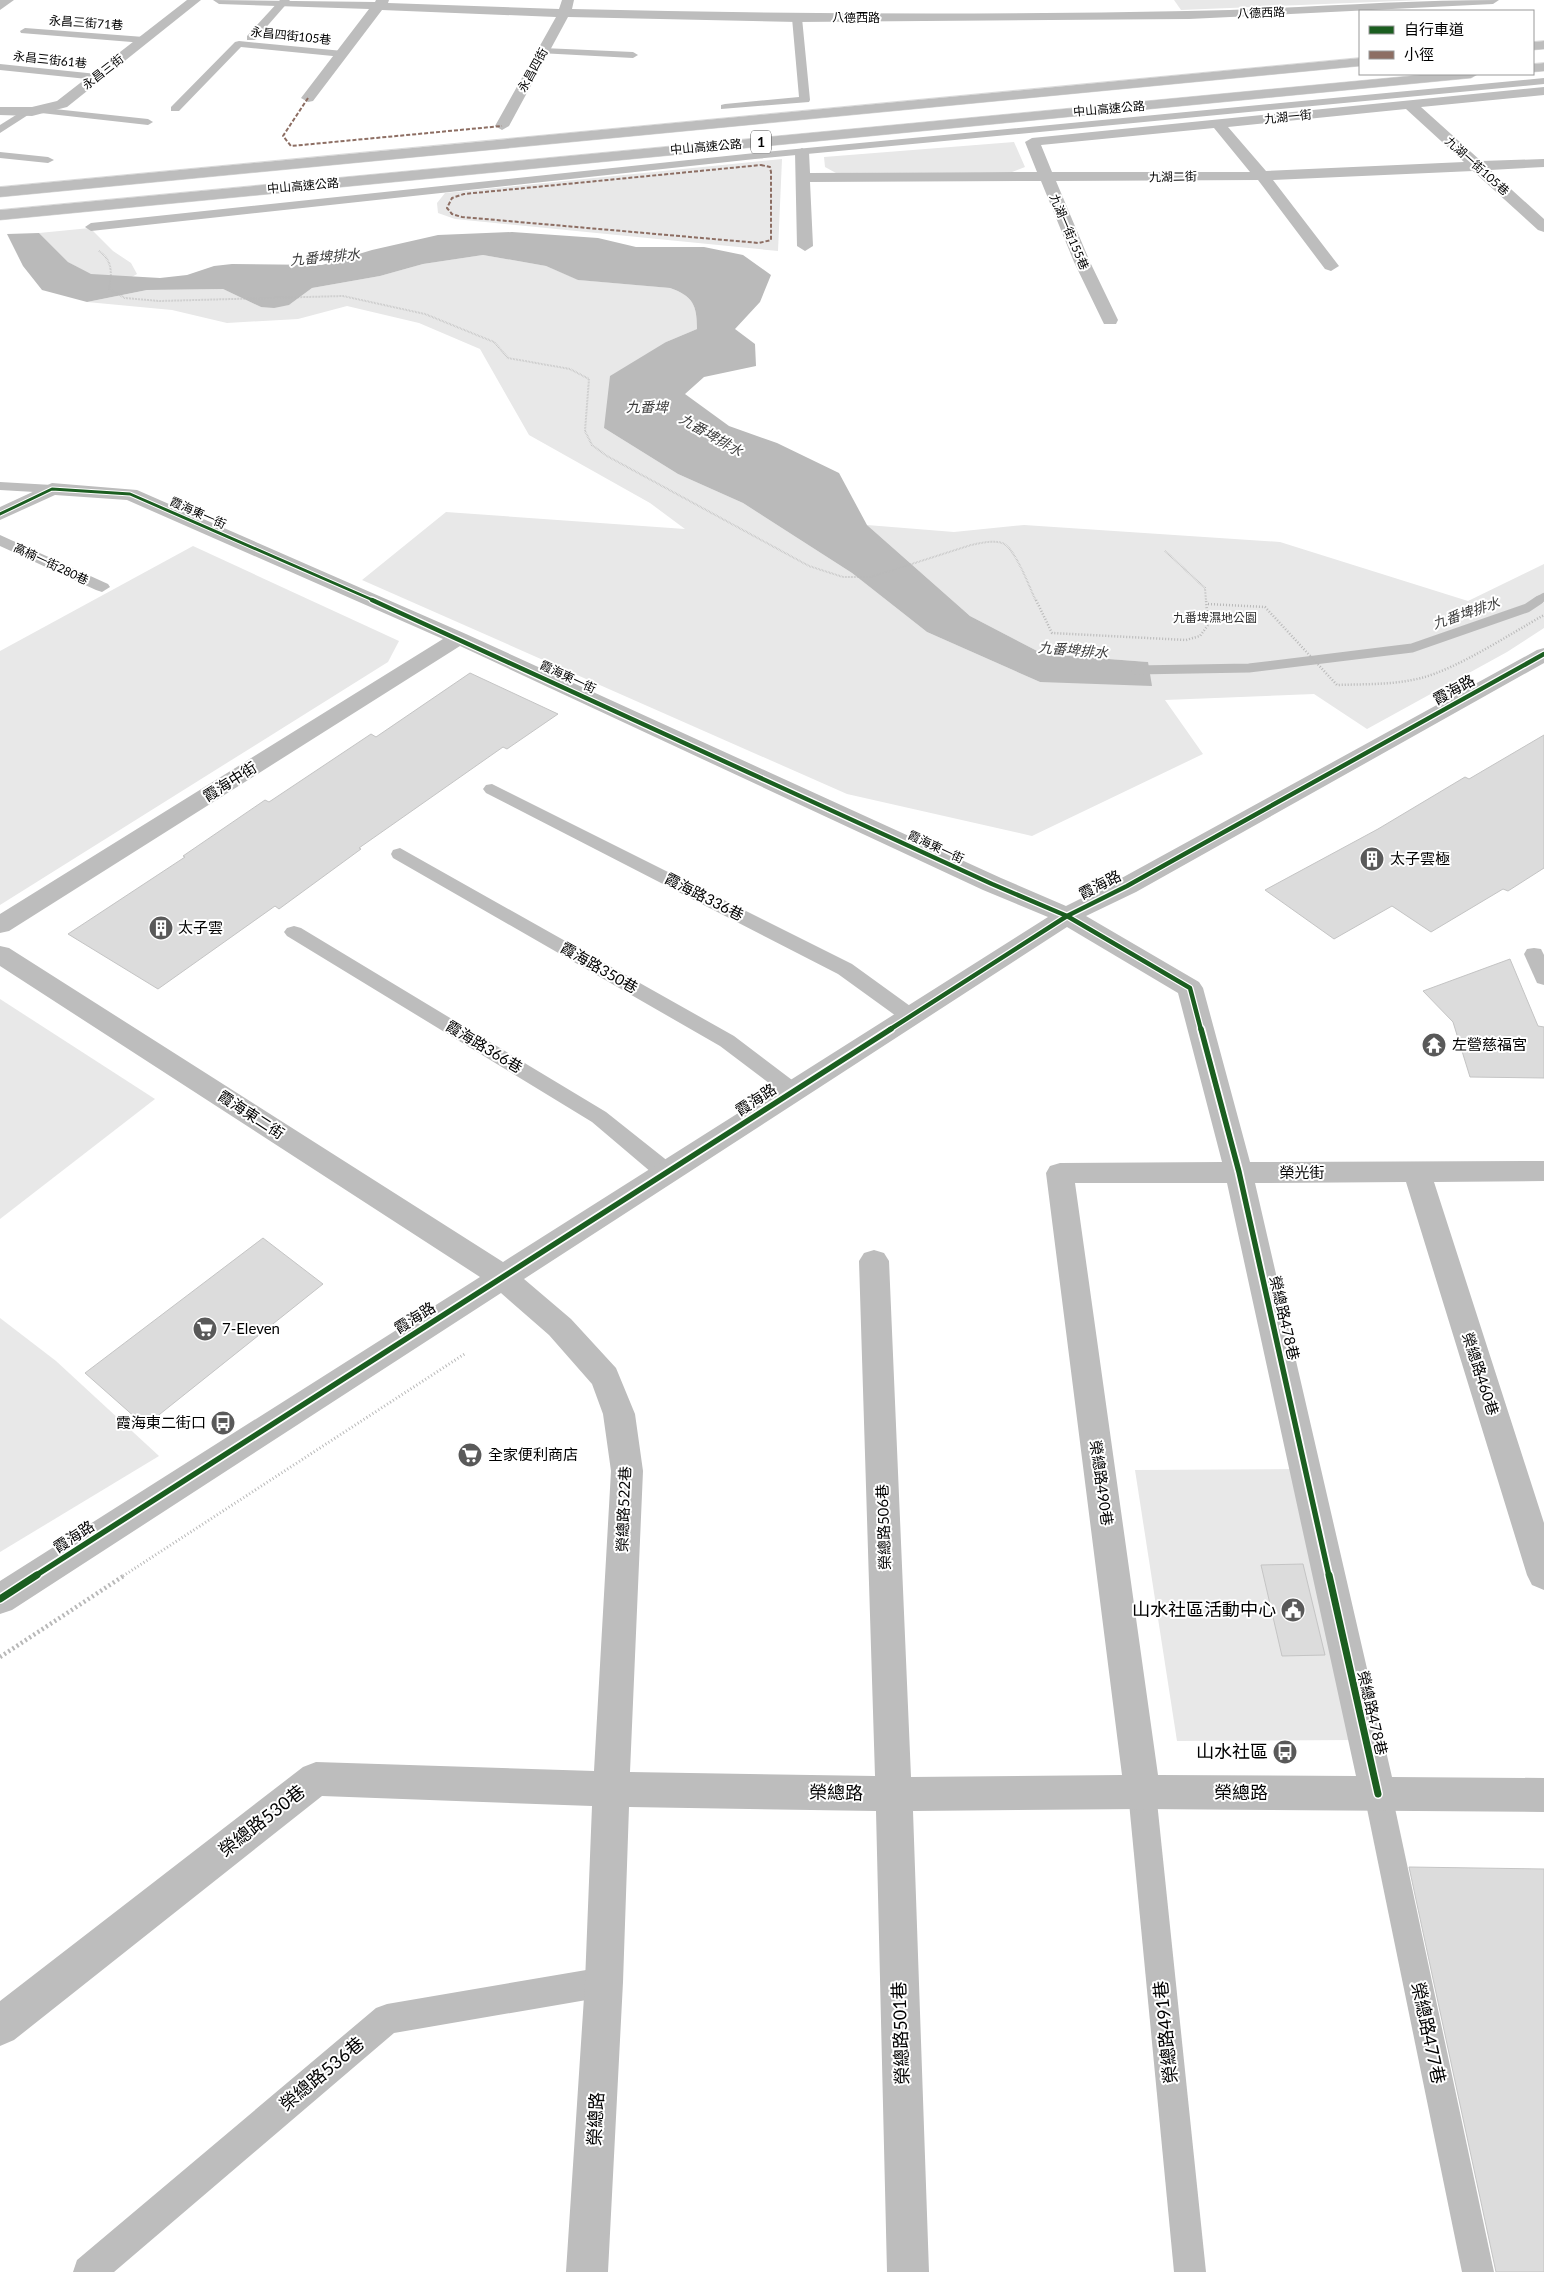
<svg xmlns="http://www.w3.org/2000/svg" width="1544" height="2272" font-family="Lato,'Noto Sans TC',sans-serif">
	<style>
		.green { fill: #e8e8e8 }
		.water { fill: #bababa }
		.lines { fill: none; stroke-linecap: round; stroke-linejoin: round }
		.stream-far1 { stroke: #bababa; stroke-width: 8 }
		.stream { stroke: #bababa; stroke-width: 9 }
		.building { fill: #dcdcdc; stroke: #c4c4c4 }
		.highway-casing { stroke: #dbdbdb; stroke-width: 1 }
		.path-far3 { stroke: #b8b8b8; stroke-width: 2; stroke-dasharray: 0.5 1; stroke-linecap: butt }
		.path-far2 { stroke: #b8b8b8; stroke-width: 2.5; stroke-dasharray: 1 2; stroke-linecap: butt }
		.path-far1 { stroke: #b8b8b8; stroke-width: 3; stroke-dasharray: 1 2.5; stroke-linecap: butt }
		.path { stroke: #b8b8b8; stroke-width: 4.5; stroke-dasharray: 2 3; stroke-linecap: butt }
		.lane { fill: #bdbdbd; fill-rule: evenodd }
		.street { fill: #bdbdbd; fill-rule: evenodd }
		.highway { fill: #bdbdbd; fill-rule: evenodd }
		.quiet { stroke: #8d6e63; stroke-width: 2; stroke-dasharray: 4 2; stroke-linecap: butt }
		.cycleway-far3-casing { stroke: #fff; stroke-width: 5 }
		.cycleway-far2-casing { stroke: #fff; stroke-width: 7 }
		.cycleway-far1-casing { stroke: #fff; stroke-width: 9 }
		.cycleway-casing { stroke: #fff; stroke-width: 10 }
		.cycleway-far3 { stroke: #1b5e20; stroke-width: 3 }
		.cycleway-far2 { stroke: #1b5e20; stroke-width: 4.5 }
		.cycleway-far1 { stroke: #1b5e20; stroke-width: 5.5 }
		.cycleway { stroke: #1b5e20; stroke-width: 7 }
		.labels { text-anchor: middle; stroke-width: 4; stroke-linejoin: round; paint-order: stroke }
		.far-street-label { font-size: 12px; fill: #000; stroke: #fff }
		.far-park-label { font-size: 12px; fill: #2d2d2d; stroke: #fff }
		.shield { fill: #fff; stroke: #4c4c4c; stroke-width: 1 }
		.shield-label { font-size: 14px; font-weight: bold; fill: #000 }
		.far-water-label { font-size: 14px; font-style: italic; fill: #3e3e3e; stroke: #fff }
		.street-label { font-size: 15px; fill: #000; stroke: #fff }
		.poi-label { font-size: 15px; fill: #000; stroke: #fff; text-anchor: start }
		.near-poi-label { font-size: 18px; fill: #000; stroke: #fff; text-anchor: end }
		.near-street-label { font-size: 18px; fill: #000; stroke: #fff }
	</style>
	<rect width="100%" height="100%" fill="#fff"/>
	<g class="green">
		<path d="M1174,0H1423L1181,10Z"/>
		<path d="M1014,142L1025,167L1012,172L836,173L825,167L824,157Z"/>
		<path d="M782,159L778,251L455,219L438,213L437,203L445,193Z"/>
		<path d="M90,228L113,251L131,263L137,274L130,278L91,275L68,262L39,233Z"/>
		<path d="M483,255L546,266L579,280L670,288C693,296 697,305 697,329L666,342L604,428L678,474L743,503L852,573L927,632L1040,682L1148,662L1043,654L970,616L867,525L954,532L1024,525L1280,542L1468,601L1544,564V628L1507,652L1367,729L1314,694L1165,700L1203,754L1032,836L847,794L362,580L446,512L685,529L650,503L529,435L480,349L419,323L347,306L298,319L227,323L172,310L87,302L147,290L223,289L261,307L289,305L312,288L380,276L423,264Z"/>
		<path d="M193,546L399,641L388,662L0,905V651Z"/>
		<path d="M0,999L155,1099L0,1219Z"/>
		<path d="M0,1318L56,1361L159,1456L0,1552Z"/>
		<path d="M1296,1469L1356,1740L1177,1741L1135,1470Z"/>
	</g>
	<path class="water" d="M512,232L598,238L636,247H704L743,255L771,275L760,302L735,329L755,344L756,366L704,377L685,394L729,426L777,443L839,473L867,525L970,616L1043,654L1148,662L1152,686L1040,682L927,632L852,573L743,503L678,474L604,428L610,376L666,342L697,329C697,305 693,296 670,288L578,280L546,266L483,255L423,264L380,276L312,288L289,305L274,308L261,307L223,289L147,290L87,302L42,290L23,266L7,234L39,233L68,262L91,274L160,278L187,275L214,266L232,264L322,265L372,250L438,235Z"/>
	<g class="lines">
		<path class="stream-far1" d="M1537,601L1544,597"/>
		<path class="stream" d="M1136,670L1249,668L1412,648L1527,608L1539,600"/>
	</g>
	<g class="building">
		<path d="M470,673L558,714L507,749L503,747L359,848L361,849L279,909L275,906L158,989L68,934L185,857L183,856L265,800L269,802L371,734L376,737Z"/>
		<path d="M1544,735V868L1508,891L1503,889L1431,932L1392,906L1334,939L1265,890L1378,829L1465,777L1469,779Z"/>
		<path d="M1510,959L1538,1026L1544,1027V1078L1470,1077L1453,1022L1423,991Z"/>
		<path d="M263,1238L323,1284L145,1426L85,1373Z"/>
		<path d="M1303,1564L1325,1655L1282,1656L1261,1565Z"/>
		<path d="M1409,1867L1544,1869V2272H1496Z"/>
	</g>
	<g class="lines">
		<defs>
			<g id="highway">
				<path d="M1544,41V49L1533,50V42Z"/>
				<path d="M1360,58V66L0,197V187Z"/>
				<path d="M1544,63V71L1533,72V64Z"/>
				<path d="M1431,74H1478L1471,78L0,220V210Z"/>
			</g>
		</defs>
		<use href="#highway" class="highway-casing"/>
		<g class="path-far3">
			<path d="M99,251C113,261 112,274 109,289L125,298L159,301L343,296L425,314L494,342L508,358L570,369L589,379L585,431L592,445L607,456L809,566L843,577H871L971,545C980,543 993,540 1002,543C1015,547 1030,589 1036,601"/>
			<path d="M1165,551L1205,588L1206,601"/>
		</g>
		<g class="path-far2">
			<path d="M1036,600L1052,633L1186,640L1200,636L1208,625L1206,600"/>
			<path d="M1208,604L1265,607L1337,685C1365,684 1394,685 1421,678C1457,669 1510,634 1544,615"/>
		</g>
		<path class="path-far1" d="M123,1576L466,1353"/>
		<path class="path" d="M0,1657L125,1575"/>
		<g class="lane">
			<path d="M280,0H290L255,40H247V36Z"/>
			<path d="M797,15L802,18L810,100L809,102L721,109V105L725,104L799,97L792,18Z"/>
			<path d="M25,28L144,37L149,40L144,43L21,33L20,31Z"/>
			<path d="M239,41L343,51L348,54L343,57L241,47L179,111H171V107L235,42Z"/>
			<path d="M543,48L633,52L638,55L633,58L539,53V49Z"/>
			<path d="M0,64L97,74L102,77L97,80L0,70Z"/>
			<path d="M1544,78V84L755,159L91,231L85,227L91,223L755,153Z"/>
			<path d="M45,108L148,119L153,122L148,125L41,113L40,111Z"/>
			<path d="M24,110L29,113L28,115L0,133V125Z"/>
			<path d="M0,152L48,157L54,160L48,163L0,158Z"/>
			<path d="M0,482L52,485L59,489L52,493L0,490Z"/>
			<path d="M0,535L108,584L110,587L102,592L96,590L0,546Z"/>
			<path d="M492,784L852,964L917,1011L920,1016L917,1021L910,1023L903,1021L838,974L486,793L483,789L486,785Z"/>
			<path d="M400,848L734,1036L800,1086L803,1091L800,1096L793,1098L786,1096L720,1046L393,858L391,854L393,850Z"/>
			<path d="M294,926L301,928L606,1112L674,1166L677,1172L674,1178L666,1180L658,1178L592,1122L287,936L284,932L287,928Z"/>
			<path d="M1534,948L1541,949L1544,955V985L1537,983L1524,954L1527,949Z"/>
			<path d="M1142,1779L1152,1783L1156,1792L1206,2272H1174L1128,1792L1132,1783Z"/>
			<path d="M1378,1781L1388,1785L1392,1794L1494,2272H1462L1364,1794L1368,1785Z"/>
			<path d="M604,1967L615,1971L619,1982L615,1993L604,1997L394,2033L114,2272H73L77,2260L376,2008L387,2004Z"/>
		</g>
		<g class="street">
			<path d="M0,0H14L0,10Z"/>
			<path d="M187,0H201L67,107L32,116L0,115V107H32L57,101Z"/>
			<path d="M213,0L375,2L376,0H389L388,3L559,9L562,0H574L572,9C777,14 982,15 1187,11C1291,9 1395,0 1499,0L1493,4L1189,19L797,22L568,17L509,126L502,130L495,126L556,17L382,10L313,101L308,102L301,98L369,9L219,4Z"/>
			<path d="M1544,87V95L1421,107L1481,161L1544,159V167L1490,170L1544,219V232L1538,230L1473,171L1273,180L1339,266L1331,271L1325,269L1258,180L1056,181L1090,262L1118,320L1116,324H1104L1102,320L1074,262L1041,181L810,182L813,246L805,251L797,246L795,152L802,148L809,152L810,173L1037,172L1025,142L1032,138ZM1406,109L1464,162L1266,171L1228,127ZM1214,128L1250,172H1052L1041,145Z"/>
			<path d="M52,483L137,490L466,634L1001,878L1066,906L1118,880L1537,650L1544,648V663L1136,892L1086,916L1199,982L1203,988L1250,1162L1544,1161V1181L1434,1182L1544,1523V1590L1532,1585L1527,1575L1406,1182L1255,1183L1392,1777L1544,1778V1812L1142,1809L913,1811L929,2272H887L876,1811L629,1807L623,1982L608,2272H566L585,1982L592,1806L322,1796L14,2040L0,2046V2001L303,1767L316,1762L594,1771L611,1471L603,1414L592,1384L549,1335L501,1293L12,1610L0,1614V1581L480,1277L0,966V946L9,948L503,1262L1048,917L983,890L460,646L9,931L0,933V914L443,639L127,500L55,495L0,520V507ZM1067,927L1178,993L1222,1162L1060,1163L1050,1166L1046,1173L1122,1775L911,1777L889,1261L884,1253L874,1250L864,1253L859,1261L875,1776L630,1772L643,1471L635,1414L616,1368L571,1319L524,1279ZM1075,1183H1227L1356,1776L1158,1775Z"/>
		</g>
		<use href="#highway" class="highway"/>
		<g class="quiet">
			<path d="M308,98L283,136L291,146L502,126"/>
			<path d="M761,165L770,167L771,172V240L759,243L462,217L452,214L447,208L452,198L464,194Z"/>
		</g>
		<defs>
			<path id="cycleway-far3" d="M0,514L52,489L130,494L375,601"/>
			<g id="cycleway-far2">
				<path d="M372,600L992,884L1067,916L1190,988L1201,1030"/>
				<path d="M889,1030L1067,916L1127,886L1544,654"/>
			</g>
			<g id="cycleway-far1">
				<path d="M1201,1029L1239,1172L1329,1576"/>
				<path d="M35,1576L891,1029"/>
			</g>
			<g id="cycleway">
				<path d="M1329,1575L1378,1794"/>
				<path d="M0,1599L37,1575"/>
			</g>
		</defs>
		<use href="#cycleway-far3" class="cycleway-far3-casing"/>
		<use href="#cycleway-far2" class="cycleway-far2-casing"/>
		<use href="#cycleway-far1" class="cycleway-far1-casing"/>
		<use href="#cycleway" class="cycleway-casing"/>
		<use href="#cycleway-far3" class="cycleway-far3"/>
		<use href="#cycleway-far2" class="cycleway-far2"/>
		<use href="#cycleway-far1" class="cycleway-far1"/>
		<use href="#cycleway" class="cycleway"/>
	</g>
	<defs>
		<symbol id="building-disc" viewBox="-11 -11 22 22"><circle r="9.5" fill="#595959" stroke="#fff"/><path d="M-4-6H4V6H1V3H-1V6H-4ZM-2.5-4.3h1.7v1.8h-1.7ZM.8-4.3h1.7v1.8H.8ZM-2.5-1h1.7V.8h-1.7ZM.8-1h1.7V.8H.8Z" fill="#fff"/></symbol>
		<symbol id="temple-disc" viewBox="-11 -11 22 22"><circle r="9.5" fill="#595959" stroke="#fff"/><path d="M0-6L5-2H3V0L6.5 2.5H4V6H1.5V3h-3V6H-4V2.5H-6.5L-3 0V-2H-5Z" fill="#fff"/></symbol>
		<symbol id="supermarket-disc" viewBox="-11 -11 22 22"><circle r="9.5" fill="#595959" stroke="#fff"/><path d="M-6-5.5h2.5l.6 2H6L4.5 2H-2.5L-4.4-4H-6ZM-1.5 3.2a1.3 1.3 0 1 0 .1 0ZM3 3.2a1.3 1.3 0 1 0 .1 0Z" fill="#fff"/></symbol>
		<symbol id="bus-disc" viewBox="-11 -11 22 22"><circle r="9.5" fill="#595959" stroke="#fff"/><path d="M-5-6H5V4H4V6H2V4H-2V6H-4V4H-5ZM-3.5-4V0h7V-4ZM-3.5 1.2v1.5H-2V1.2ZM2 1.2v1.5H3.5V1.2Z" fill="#fff"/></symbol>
		<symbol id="civic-disc" viewBox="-11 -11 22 22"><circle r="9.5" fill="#595959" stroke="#fff"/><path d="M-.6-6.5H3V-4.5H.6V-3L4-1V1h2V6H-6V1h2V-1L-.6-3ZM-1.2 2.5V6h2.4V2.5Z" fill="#fff"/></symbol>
	</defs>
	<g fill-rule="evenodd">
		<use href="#building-disc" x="1358" y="845" width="28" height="28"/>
		<use href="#building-disc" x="147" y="914" width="28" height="28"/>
		<use href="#temple-disc" x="1420" y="1031" width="28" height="28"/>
		<use href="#supermarket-disc" x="191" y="1315" width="28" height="28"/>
		<use href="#bus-disc" x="209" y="1409" width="28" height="28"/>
		<use href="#supermarket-disc" x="456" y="1441" width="28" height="28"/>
		<use href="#civic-disc" x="1279" y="1596" width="28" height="28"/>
		<use href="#bus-disc" x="1271" y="1738" width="28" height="28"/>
	</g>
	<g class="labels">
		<g class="far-street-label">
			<text transform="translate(1261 13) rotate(-2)" y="4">八德西路</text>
			<text x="856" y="22">八德西路</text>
			<text transform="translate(86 23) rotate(4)" y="4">永昌三街71巷</text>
			<text transform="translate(291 36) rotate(6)" y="4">永昌四街105巷</text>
			<text transform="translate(50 60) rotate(6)" y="4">永昌三街61巷</text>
			<text transform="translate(533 70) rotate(-61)" y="4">永昌四街</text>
			<text transform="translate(103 72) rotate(-38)" y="4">永昌三街</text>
			<text transform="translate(1109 109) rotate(-5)" y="4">中山高速公路</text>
			<text transform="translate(1288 117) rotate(-6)" y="4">九湖一街</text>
			<text transform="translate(706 147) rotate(-5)" y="4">中山高速公路</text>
			<text transform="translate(1477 166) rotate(42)" y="4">九湖一街105巷</text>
			<text transform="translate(1173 177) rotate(-1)" y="4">九湖二街</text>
			<text transform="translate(303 186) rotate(-5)" y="4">中山高速公路</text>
			<text transform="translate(1069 232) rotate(67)" y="4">九湖一街155巷</text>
			<text transform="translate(198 513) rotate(24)" y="4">霞海東一街</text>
			<text transform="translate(51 564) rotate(25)" y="4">高楠一街280巷</text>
			<text transform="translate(568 677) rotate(25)" y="4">霞海東一街</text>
			<text transform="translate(936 847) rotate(25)" y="4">霞海東一街</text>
		</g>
		<g class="far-park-label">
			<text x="1215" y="622">九番埤濕地公園</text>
		</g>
		<rect class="shield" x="751" y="130.5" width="20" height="23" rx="4"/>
		<g class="shield-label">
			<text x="761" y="147">1</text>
		</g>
		<g class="far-water-label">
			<text transform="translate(325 257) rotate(-5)" y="5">九番埤排水</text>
			<text x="647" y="412">九番埤</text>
			<text transform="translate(711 435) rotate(30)" y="5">九番埤排水</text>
			<text transform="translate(1466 613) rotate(-19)" y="5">九番埤排水</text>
			<text transform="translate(1073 650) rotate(5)" y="5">九番埤排水</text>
		</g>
		<g class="street-label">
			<text transform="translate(1454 690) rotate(-29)" y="5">霞海路</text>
			<text transform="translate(230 782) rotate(-32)" y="5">霞海中街</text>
			<text transform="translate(1100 885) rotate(-27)" y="5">霞海路</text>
			<text transform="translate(704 897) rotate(27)" y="5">霞海路336巷</text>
			<text transform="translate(599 968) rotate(30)" y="5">霞海路350巷</text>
			<text transform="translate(484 1047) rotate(31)" y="5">霞海路366巷</text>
			<text transform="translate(756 1100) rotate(-33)" y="5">霞海路</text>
			<text transform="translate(251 1115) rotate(33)" y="5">霞海東二街</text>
			<text x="1302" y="1178">榮光街</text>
			<text transform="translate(415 1318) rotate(-32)" y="5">霞海路</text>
			<text transform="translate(1284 1318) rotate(77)" y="5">榮總路478巷</text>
			<text transform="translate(1480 1374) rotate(72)" y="5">榮總路460巷</text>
			<text transform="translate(1101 1483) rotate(82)" y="5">榮總路490巷</text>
			<text transform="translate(624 1509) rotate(-88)" y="5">榮總路522巷</text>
			<text transform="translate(884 1527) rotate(-92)" y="5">榮總路506巷</text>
			<text transform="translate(74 1537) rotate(-33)" y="5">霞海路</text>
			<text transform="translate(1372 1713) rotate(77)" y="5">榮總路478巷</text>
		</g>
		<g class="poi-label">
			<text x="1390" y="864">太子雲極</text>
			<text x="178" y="933">太子雲</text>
			<text x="1452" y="1050">左營慈福宮</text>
			<text x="222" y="1334">7-Eleven</text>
			<text x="206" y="1428" text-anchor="end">霞海東二街口</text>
			<text x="488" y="1460">全家便利商店</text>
		</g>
		<g class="near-poi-label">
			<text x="1276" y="1616">山水社區活動中心</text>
			<text x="1268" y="1758">山水社區</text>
		</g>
		<g class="near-street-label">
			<text transform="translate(836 1793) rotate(1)" y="6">榮總路</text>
			<text x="1241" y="1799">榮總路</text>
			<text transform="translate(262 1821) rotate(-38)" y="6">榮總路530巷</text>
			<text transform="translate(1166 2032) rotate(-96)" y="6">榮總路491巷</text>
			<text transform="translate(901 2033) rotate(-92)" y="6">榮總路501巷</text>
			<text transform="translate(1428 2033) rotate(78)" y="6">榮總路477巷</text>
			<text transform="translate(322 2074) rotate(-40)" y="6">榮總路536巷</text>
			<text transform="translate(596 2119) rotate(-87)" y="6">榮總路</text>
		</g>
	</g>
	<rect x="1359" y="10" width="175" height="65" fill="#ffffff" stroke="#999999"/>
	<rect x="1369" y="26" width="25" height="8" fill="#1b5e20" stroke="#999999"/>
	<text x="1404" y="35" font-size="15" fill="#000000">自行車道</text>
	<rect x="1369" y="51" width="25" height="8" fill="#8d6e63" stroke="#999999"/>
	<text x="1404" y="60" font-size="15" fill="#000000">小徑</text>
</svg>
